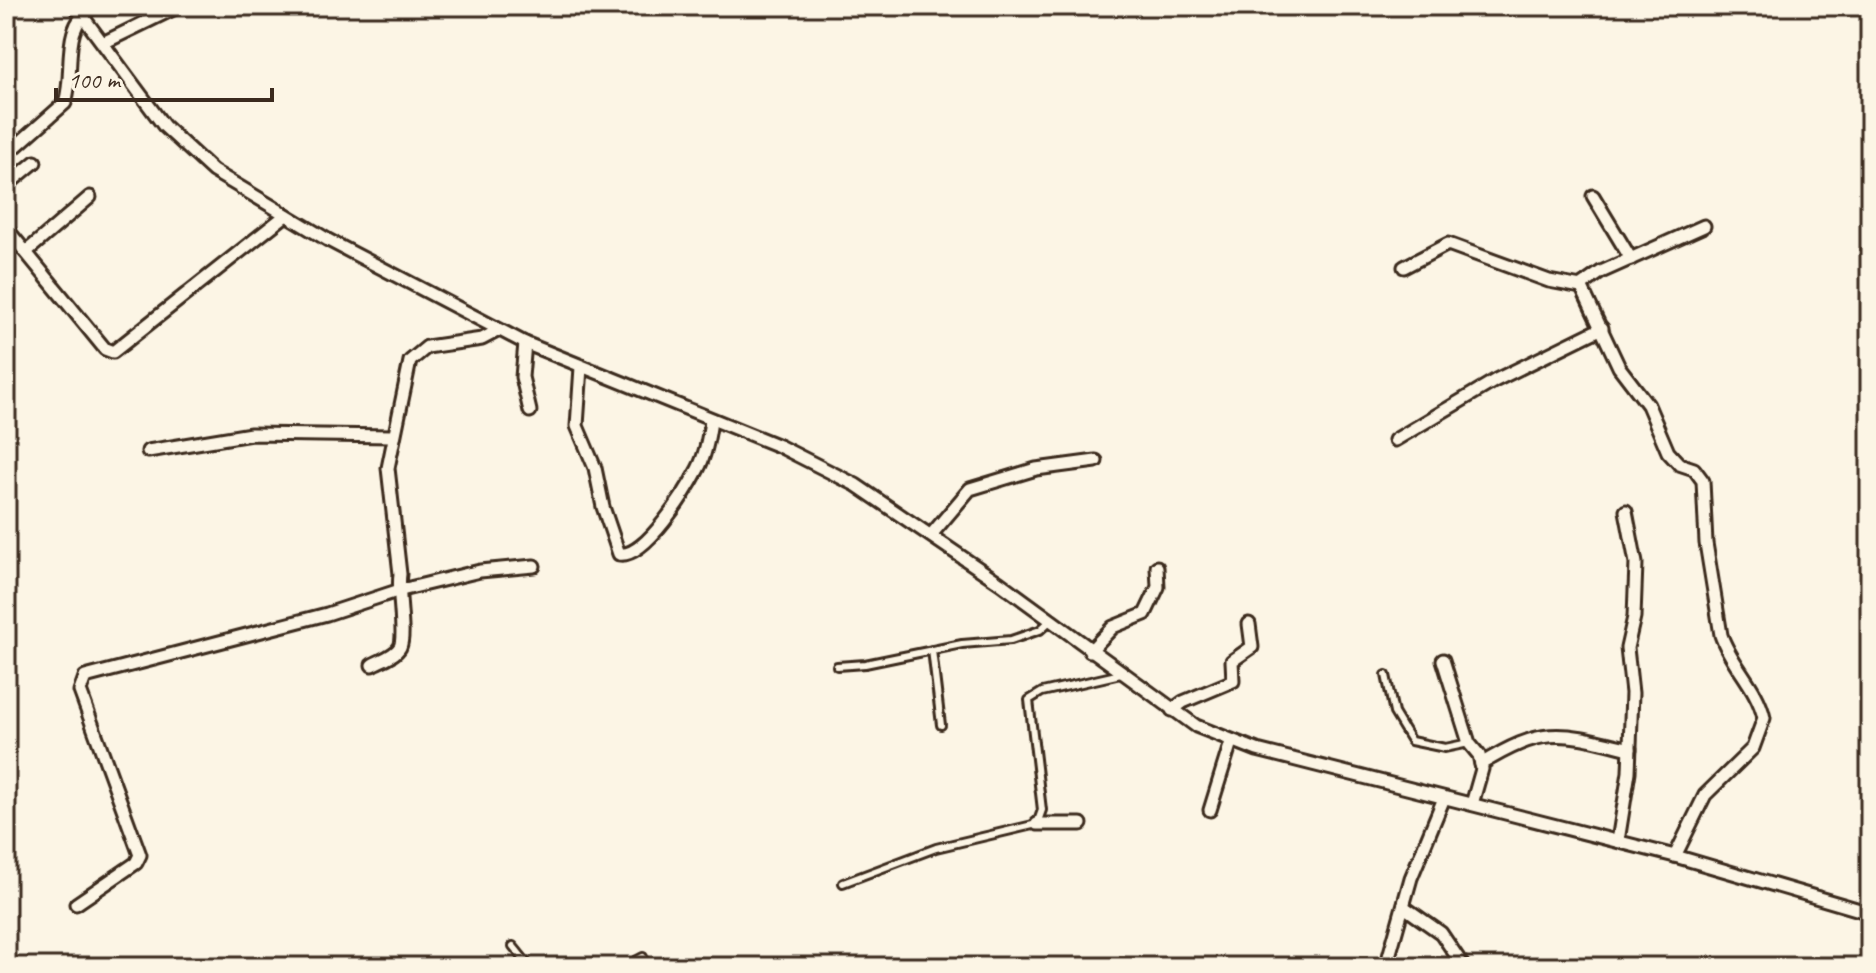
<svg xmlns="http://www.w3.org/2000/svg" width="1876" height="973" font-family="Caveat,sans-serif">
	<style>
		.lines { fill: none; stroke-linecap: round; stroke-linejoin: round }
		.lane-casing { stroke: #3b2a1e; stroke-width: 12 }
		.street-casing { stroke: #3b2a1e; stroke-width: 17 }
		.lane { stroke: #fcf5e5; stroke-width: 6 }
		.street { stroke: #fcf5e5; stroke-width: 11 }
	</style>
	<rect width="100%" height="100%" fill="#fcf5e5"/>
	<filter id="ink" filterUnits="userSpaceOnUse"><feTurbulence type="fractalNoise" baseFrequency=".0125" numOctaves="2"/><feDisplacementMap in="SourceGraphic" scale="16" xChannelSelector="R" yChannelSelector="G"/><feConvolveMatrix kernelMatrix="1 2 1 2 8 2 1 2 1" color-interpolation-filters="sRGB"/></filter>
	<g filter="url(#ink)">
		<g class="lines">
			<defs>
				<g id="lane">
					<path d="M932,650L941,725"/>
					<path d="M837,666L865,664L962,644L1011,640L1040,630L1050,621"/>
					<path d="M1386,675L1394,713L1411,741L1445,748L1469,743"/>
					<path d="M843,883L936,848L1037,824L1042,810L1029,700L1042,692L1121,674"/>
					<path d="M513,946L530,967"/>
					<path d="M624,967L643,957"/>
				</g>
				<g id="street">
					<path d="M75,6L164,126L213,171L328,240L525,343L779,446L856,485L1000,583L1196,726L1257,750L1675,856L1870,913"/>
					<path d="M103,43L179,6"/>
					<path d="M6,155L65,103C76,69 59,28 94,6"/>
					<path d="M6,186L35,162"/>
					<path d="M1593,196L1631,259"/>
					<path d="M6,228L105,349L113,352L286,215"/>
					<path d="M26,252L90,197"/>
					<path d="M1404,267L1448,244L1549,281L1581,287"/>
					<path d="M525,343L522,377L530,411"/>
					<path d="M581,367L577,426L595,468L603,507L619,554C645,559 687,490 698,469C706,454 709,436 711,420"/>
					<path d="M1395,440L1496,380L1602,328"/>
					<path d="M148,451L251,434L392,436"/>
					<path d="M931,535L970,489L1036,469L1096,461"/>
					<path d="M1090,651L1113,627L1145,614L1158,587L1157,567"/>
					<path d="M1443,660L1469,743L1479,755L1482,769L1472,804"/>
					<path d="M372,665C381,660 395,656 400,647C406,635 397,592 400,574L388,468L410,361L427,347L482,339L499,330"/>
					<path d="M1172,710L1183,702L1233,681L1232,661L1252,647L1249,624"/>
					<path d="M1481,764C1545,725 1561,732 1630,749"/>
					<path d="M1210,810L1231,742"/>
					<path d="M1037,824H1081"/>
					<path d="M1618,841L1629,772L1632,693L1627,648L1634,617L1636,563L1626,511"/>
					<path d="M1675,856L1705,795L1753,748L1764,718C1757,686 1731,665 1721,635L1706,543L1703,481L1694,469L1679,464L1668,452L1648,405L1619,367L1581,286L1601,272L1704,226"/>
					<path d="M76,904L136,863L140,855L80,691L85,677L327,614L397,591L480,571L534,566"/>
					<path d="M1404,907L1441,933L1464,967"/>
					<path d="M1386,967L1411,878L1444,798"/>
				</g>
			</defs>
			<use href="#lane" class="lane-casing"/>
			<use href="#street" class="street-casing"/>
			<use href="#lane" class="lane"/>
			<use href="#street" class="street"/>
		</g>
	</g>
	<rect width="1876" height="973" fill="none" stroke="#fcf5e5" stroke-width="32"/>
	<rect x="16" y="16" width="1844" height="941" fill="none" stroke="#3b2a1e" stroke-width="3" filter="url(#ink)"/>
	<path d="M56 88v12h216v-12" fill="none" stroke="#3b2a1e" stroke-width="4"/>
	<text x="68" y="88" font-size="24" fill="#3b2a1e" stroke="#fcf5e5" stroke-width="6" paint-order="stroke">100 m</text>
</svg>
